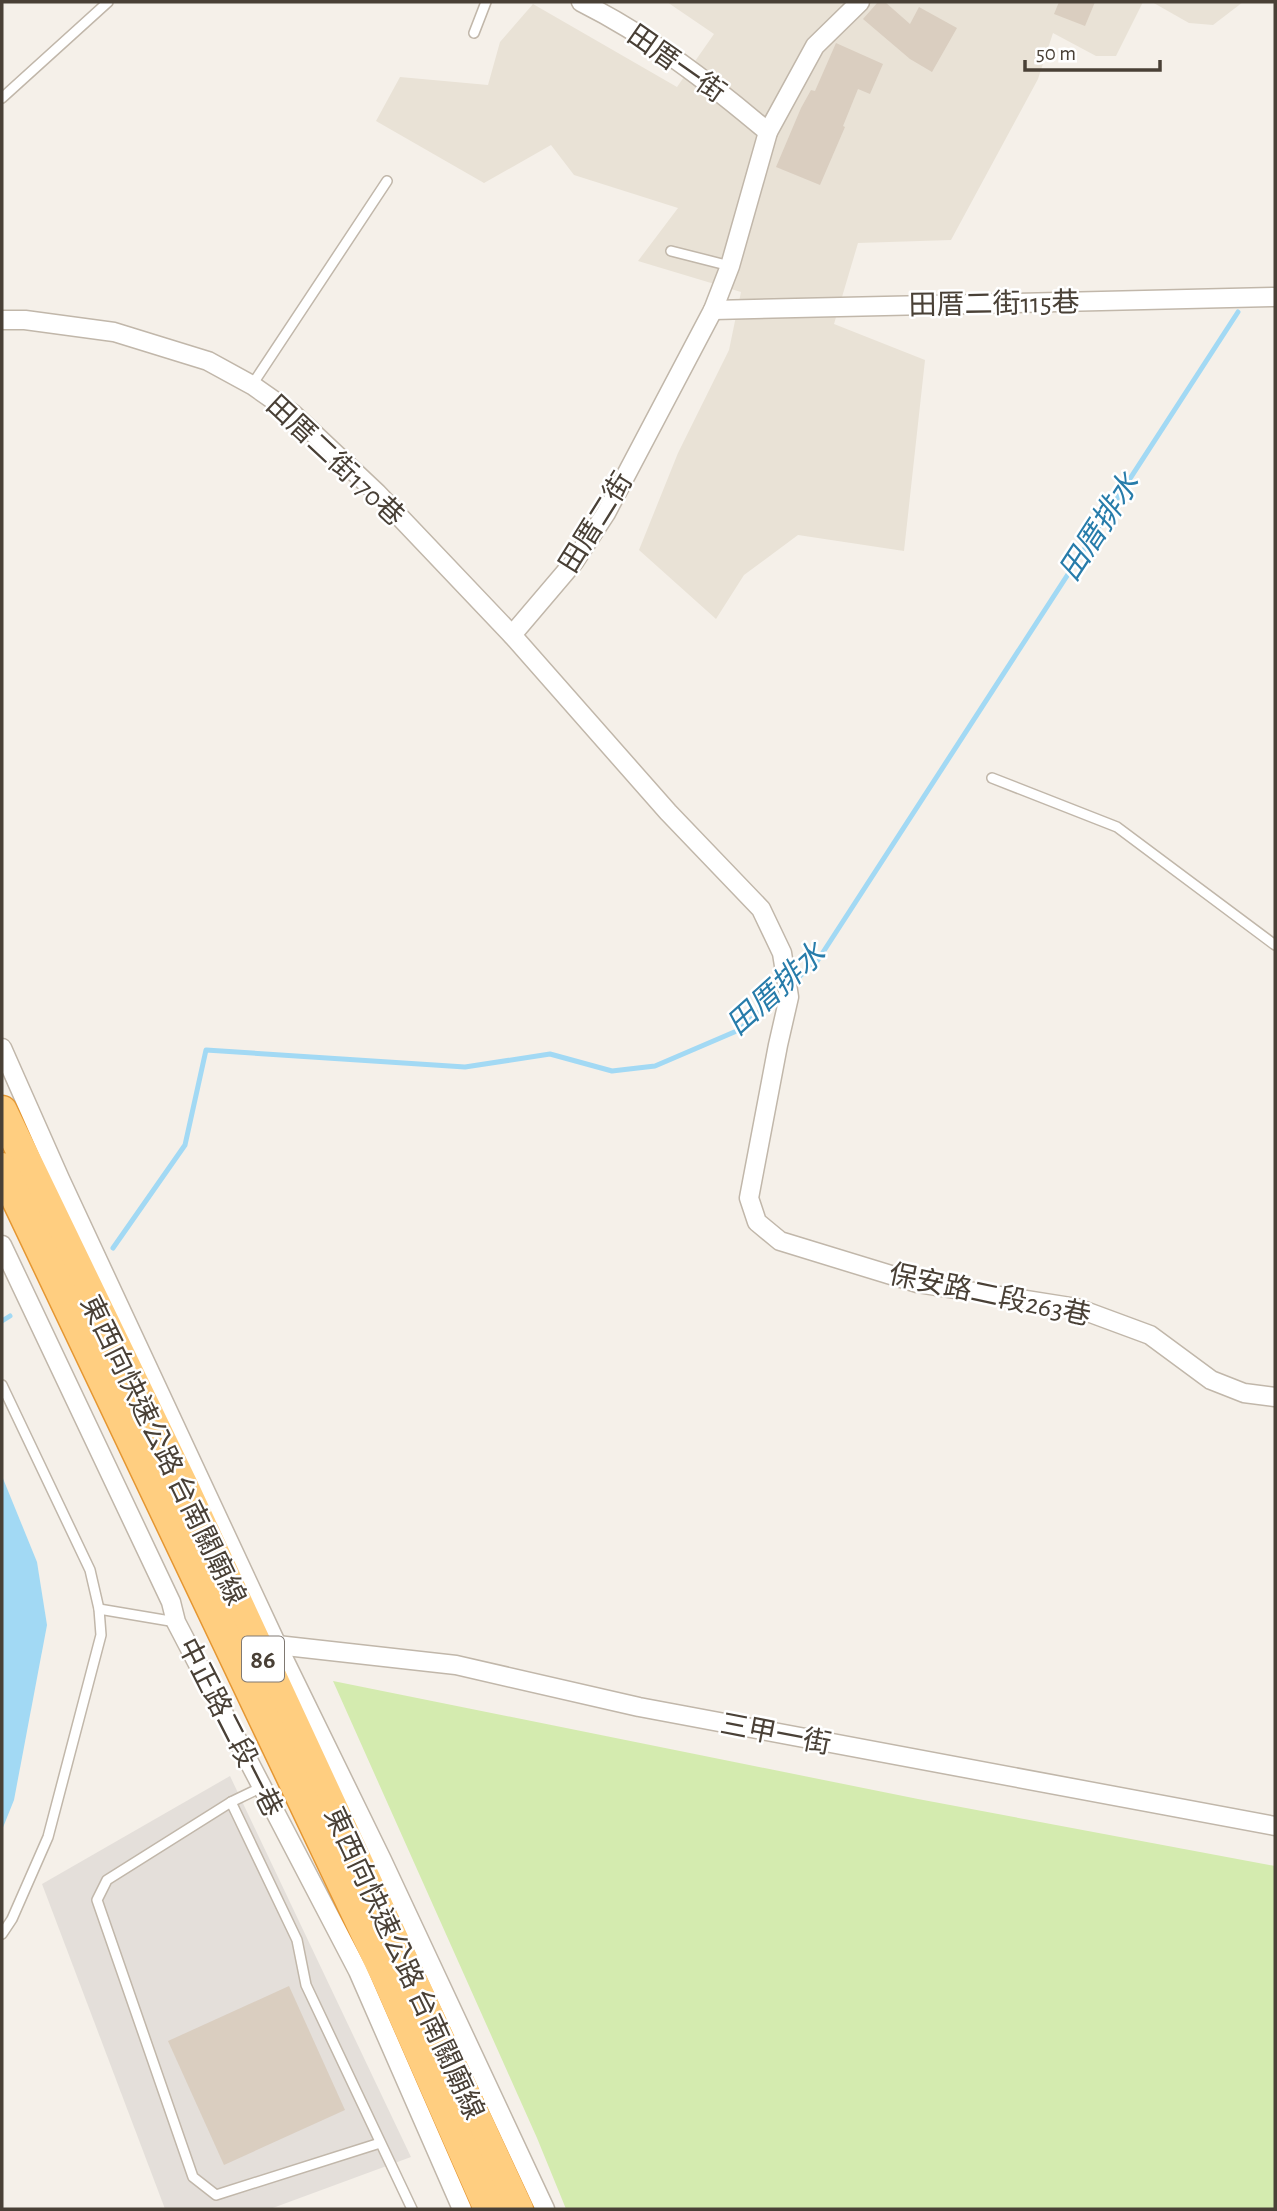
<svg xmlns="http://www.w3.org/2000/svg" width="1277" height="2211" font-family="'Alegreya Sans','Noto Sans TC',sans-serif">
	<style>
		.residential { fill: #e9e2d6 }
		.industrial { fill: #e4dfda }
		.green { fill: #d4ebaf }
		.water { fill: #a2d9f4 }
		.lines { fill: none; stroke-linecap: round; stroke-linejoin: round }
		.stream { stroke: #a2d9f4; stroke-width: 5 }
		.building { fill: #dacec0 }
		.service-casing { stroke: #c1b7aa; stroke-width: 12 }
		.minor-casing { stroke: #c1b7aa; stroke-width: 21 }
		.trunk-casing { stroke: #e59732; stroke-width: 33 }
		.service { stroke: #fff; stroke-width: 9 }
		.minor { stroke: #fff; stroke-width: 18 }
		.trunk { stroke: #ffce80; stroke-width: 30 }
		.labels { text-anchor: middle; stroke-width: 5; stroke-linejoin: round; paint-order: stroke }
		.shield { fill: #fff; stroke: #807972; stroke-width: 2 }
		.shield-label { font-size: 26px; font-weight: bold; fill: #494036 }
		.street-label { font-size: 28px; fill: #494036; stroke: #fff }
		.water-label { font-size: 30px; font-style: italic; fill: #277caa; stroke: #fff }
	</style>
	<rect width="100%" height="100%" fill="#f5f0e9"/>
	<g class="residential">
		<path d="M667,2H1143L1116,56H1096L1053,33L1038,79L951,240L858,243L834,324L925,360L904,551L798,535L744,575L716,619L639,550L678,453L729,350L741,292L638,261L678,208L574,175L551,145L484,183L376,121L400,77L488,85L500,42L533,4L677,87L714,34Z"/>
		<path d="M1152,2H1243L1213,25L1189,23Z"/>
	</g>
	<path class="industrial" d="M230,1776L411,2157L270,2209H165L42,1884Z"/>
	<path class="green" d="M333,1681L918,1799L1275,1866V2209H566L537,2138Z"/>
	<path class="water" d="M2,1476L37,1562L47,1625L14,1800L2,1830Z"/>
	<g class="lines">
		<g class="stream">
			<path d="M790,985L818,960L1238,312"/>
			<path d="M113,1248L185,1145L206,1050L465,1067L550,1054L612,1071L655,1066L739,1030L783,991"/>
			<path d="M2,1321L10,1316"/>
		</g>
	</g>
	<g class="building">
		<path d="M878,2H885L910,24L919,7L957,28L932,72L910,59L863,19Z"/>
		<path d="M1059,2H1095L1085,26L1054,14Z"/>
		<path d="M836,43L883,64L870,94L858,89L843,126L845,127L820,185L776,167L801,108L811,90L815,91Z"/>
		<path d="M289,1986L345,2110L224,2165L168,2041Z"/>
	</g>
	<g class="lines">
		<defs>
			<g id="service">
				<path d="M474,33L486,2"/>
				<path d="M2,98L108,2"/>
				<path d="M671,251L730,266"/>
				<path d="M252,385L387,181"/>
				<path d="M992,778L1117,827L1275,945"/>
				<path d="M2,1385L90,1570L99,1609L101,1635L48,1837L12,1919L2,1934"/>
				<path d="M99,1609L176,1622"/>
				<path d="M262,1787L231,1802L107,1880L97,1900L193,2177L216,2195L380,2143"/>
				<path d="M231,1802L297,1940L306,1985L412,2209"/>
			</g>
			<g id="minor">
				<path d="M581,2C649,36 710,83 768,132"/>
				<path d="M713,310L1275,297"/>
				<path d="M2,320H25L114,332L208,361L252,385L292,413L377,493L512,635L668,812L761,909L782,953L789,997L778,1045L749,1198L757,1222L780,1241L917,1283L1077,1308L1150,1335L1211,1380L1244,1393L1275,1397"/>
				<path d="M512,635L574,562L606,513L713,310L730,266L768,132L815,46L860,2"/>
				<path d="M2,1048L60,1179L277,1645L382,1860L545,2209"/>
				<path d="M2,1245L171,1602L176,1622L358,1971L462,2209"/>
				<path d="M277,1645L456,1665L639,1707L1275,1826"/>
			</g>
			<g id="trunk">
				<path d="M2,1111L184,1488L518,2209"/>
				<path d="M2,1168L386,1975L489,2209"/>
			</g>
		</defs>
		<use href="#service" class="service-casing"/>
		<use href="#minor" class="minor-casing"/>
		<use href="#trunk" class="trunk-casing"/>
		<use href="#service" class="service"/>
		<use href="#minor" class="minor"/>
		<use href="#trunk" class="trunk"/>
	</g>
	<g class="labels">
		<rect class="shield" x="242" y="1636.5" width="42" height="45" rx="5"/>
		<g class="shield-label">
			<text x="263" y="1668">86</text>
		</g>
		<g class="street-label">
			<text transform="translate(677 63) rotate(35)" y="10">田厝一街</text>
			<text transform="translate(994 303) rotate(-1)" y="10">田厝二街115巷</text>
			<text transform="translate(336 460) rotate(43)" y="10">田厝二街170巷</text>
			<text transform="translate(595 522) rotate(-58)" y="10">田厝二街</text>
			<text transform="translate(990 1294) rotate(12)" y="10">保安路二段263巷</text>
			<text transform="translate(164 1450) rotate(64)" y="10">東西向快速公路 台南關廟線</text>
			<text transform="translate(231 1727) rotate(63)" y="10">中正路二段一巷</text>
			<text transform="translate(776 1733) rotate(11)" y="10">三甲一街</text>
			<text transform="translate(405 1963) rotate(65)" y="10">東西向快速公路 台南關廟線</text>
		</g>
		<g class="water-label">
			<text transform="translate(1099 527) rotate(-57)" y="10">田厝排水</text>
			<text transform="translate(776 989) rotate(-42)" y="10">田厝排水</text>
		</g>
	</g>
	<rect width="1277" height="2211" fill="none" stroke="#494036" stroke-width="7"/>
	<path d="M1025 60v10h135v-10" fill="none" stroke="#494036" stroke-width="3.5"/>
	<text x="1036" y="60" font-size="21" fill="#494036" stroke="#ffffff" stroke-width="5" paint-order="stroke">50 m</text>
</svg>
